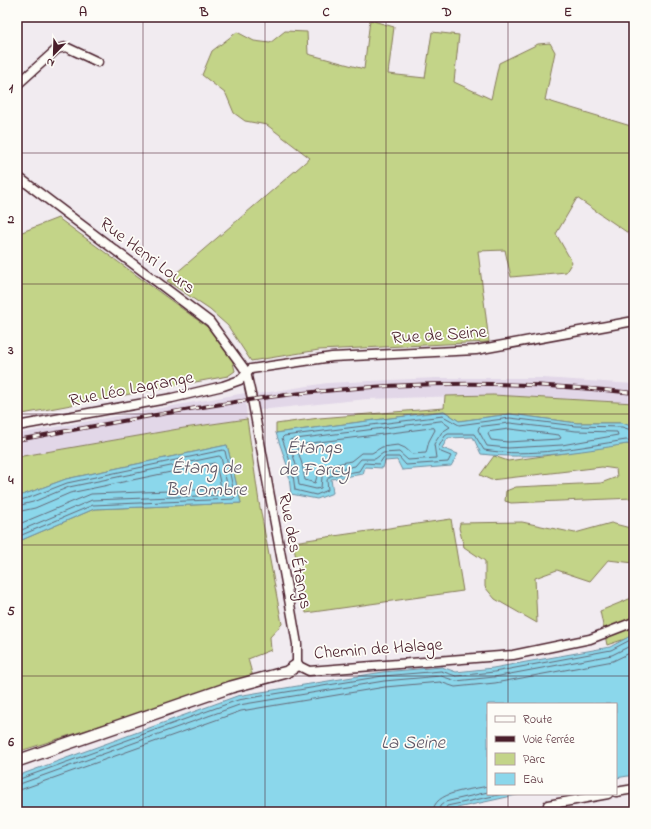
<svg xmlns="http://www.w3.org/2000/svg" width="651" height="829" font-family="'Indie Flower',sans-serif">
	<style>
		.built { fill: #e2d7e8 }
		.green { fill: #c3d488; stroke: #867a5a }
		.water { fill: #8bd7eb; stroke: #718d9e }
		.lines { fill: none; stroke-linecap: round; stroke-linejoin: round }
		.shore { stroke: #646978; stroke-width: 1 }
		.street-casing { stroke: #4a1f2b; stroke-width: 11 }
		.secondary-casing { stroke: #4a1f2b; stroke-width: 14 }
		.street { stroke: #fdfcf7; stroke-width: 8 }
		.secondary { stroke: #fdfcf7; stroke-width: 11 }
		.rail-casing { stroke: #4a1f2b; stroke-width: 4 }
		.rail { stroke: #fdfcf7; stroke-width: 2.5; stroke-dasharray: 8; stroke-linecap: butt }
		.grid { fill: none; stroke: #4a1f2b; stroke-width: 1; stroke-opacity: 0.55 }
		.labels { text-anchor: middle; stroke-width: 3.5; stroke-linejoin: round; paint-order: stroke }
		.street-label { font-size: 18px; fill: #4a1f2b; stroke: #fdfcf7 }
		.water-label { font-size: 19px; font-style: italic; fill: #5e5665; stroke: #fdfcf7 }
		.neatline { fill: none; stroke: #4a1f2b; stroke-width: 1.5 }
		.grid-label { font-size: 13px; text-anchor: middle; font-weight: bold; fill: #4a1f2b }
	</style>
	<rect width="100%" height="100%" fill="#f1ebf0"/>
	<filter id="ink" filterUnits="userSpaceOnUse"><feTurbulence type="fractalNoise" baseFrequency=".025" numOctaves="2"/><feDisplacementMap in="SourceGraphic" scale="8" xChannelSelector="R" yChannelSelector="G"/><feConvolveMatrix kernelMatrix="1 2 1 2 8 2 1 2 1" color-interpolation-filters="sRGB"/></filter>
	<g filter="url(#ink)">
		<g class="built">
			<path d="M436,378H543L634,384V403L493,395L367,399L259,410L257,394L327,383Z"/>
			<path d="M245,393L247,419L184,428L17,457V434Z"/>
		</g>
		<g class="green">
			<path d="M370,20L394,27L388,74L425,78L432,32L459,35L454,82L491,99L499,63L538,44L550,43L555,52L545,100L634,127V232L631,235L577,198L556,234L572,262L566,272L511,277L505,250L478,251L489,342L319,350L251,361L228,326L210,310L167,281L310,158L267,125L245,121L234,113L226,94L202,75L212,51L237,32L254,41L270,43L285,31L307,32L308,54L364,69Z"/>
			<path d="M58,218L210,329L231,354L235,371L228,376L17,415V234Z"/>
			<path d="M493,395L634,403V427L622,423H577L510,414L459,421L444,411L276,433V424L319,418L444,408L445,396Z"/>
			<path d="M247,419L259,502L282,624L270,637L271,650L248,659L253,677L17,752V542L94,509L241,503L227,445L66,479L17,497V457L184,428Z"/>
			<path d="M627,444L634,445V498L511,503L505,501L506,491L516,487L601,483L617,477L616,469L602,467L491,480L480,475L494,456L508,461Z"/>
			<path d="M451,519L463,591L306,613L293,542Z"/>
			<path d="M522,522L575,533L611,523L634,529V563L608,560L590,581L557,570L535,578L537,623L495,599L485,587V561L464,547L459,528L460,523Z"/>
			<path d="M634,597V636L607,645L600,611Z"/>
		</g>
		<g class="water">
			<path d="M444,411L459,421L510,414L577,423H622L634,427V445L627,444C578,452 530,460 481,454L473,437L448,438L442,448L458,454L451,466L402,470L397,460L385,461L383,468L365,467L363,474L331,479L333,493L317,499L291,494L288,468L276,433Z"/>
			<path d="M227,445L241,503L94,509L17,542V497L66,479Z"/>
			<path d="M634,634V775L616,778V704H488V794H521L439,812H17V776L237,696L383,672L442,667L456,672L493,668L610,647Z"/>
		</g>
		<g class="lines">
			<g class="shore">
				<path d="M442,421L450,427L442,432L434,444L436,458L408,460L399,452L383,453L375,459H361L355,466L326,472L322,477L321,488L316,489L299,485L296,465L289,442L290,440Z"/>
				<path d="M510,423L576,431L617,432L618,435L562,445L508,448L487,446L478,430L479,427Z"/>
				<path d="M434,428L435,430L429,441L426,453L412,454L405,448L398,445L382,447L372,453H361L351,461L323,467L318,473L315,483L305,480L302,464L297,448L298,445Z"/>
				<path d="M510,429L559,435L561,438L559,439L508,442L491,440L488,434L489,432Z"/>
				<path d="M634,431L622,427L576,426L510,418L459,425L443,416L284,436L282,438L292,467L295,490L316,495L328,490L327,480L330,476L359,471L364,463L379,464L384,457H399L406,465L448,462L451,456L441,452L438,448L445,436L448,434H474L484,450C531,458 580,447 626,440L634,441"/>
				<path d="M17,501L31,497L67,483L223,450L225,451L235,497L233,499L93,505L17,537"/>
				<path d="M17,506L33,502L69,487L219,456L221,457L229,493L227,495L92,500L17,532"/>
				<path d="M17,512L35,508L70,493L214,463L216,464L221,487L220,489L91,494L17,525"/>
				<path d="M17,780L238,700L383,676L441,671L456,676L494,672L611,650L634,638"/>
				<path d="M17,785L239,705L384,681L441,676L456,681L494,677L612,655L634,644"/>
				<path d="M17,791L241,711L385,687L440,682L455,687L495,683L613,661L634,651"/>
				<path d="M433,812C433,791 472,790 488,786"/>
				<path d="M439,812L440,806L445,802L488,792"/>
				<path d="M444,812L447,806L503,794"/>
			</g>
			<defs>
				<g id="street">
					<path d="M17,85L57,49L66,47L98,62"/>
					<path d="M17,176L210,322L243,367L246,372L252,399L291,610L297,644V665L309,671L513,655L590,639L634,622"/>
					<path d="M17,426L172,398L223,386L240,380L251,369L332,357L476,350L634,321"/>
					<path d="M616,792L634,789"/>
					<path d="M549,812L548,805L608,794"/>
				</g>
				<path id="secondary" d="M17,761L231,687L287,672L297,665"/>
			</defs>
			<use href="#street" class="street-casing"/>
			<use href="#secondary" class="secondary-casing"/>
			<use href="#street" class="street"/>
			<use href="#secondary" class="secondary"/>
			<defs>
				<path id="rail" d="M17,440C115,423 214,402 313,392C419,381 528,381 634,393"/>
			</defs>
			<use href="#rail" class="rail-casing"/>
			<use href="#rail" class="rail"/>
		</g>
	</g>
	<path class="grid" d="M143,17V812M265,17V812M386,17V812M508,17V704M17,153H634M17,284H634M17,414H634M17,545H634M17,676H634M508,794V812"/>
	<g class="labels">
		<g class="street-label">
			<text transform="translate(148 255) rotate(37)" y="6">Rue Henri Lours</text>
			<text transform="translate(439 334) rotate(-4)" y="6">Rue de Seine</text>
			<text transform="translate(131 388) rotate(-11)" y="6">Rue Léo Lagrange</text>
			<text transform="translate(296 551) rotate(79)" y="6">Rue des Étangs</text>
			<text transform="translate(378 648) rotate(-4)" y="6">Chemin de Halage</text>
		</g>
		<g class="water-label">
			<text x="314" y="453">Étangs<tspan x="314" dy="22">de Farcy</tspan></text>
			<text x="206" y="473">Étang de<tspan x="206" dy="22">Bel Ombre</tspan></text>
			<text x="413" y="748">La Seine</text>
		</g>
	</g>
	<rect width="651" height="829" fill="none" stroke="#fdfcf7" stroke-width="44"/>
	<rect x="487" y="703" width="130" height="92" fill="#fdfcf7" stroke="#b5a4a5"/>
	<rect x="495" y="716" width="20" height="6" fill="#fdfcf7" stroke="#b5a4a5"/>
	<text x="523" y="723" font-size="12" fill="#4a1f2b">Route</text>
	<rect x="495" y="736" width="20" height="6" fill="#4a1f2b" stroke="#b5a4a5"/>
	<text x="523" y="743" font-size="12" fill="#4a1f2b">Voie ferrée</text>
	<rect x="495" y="753" width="20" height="12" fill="#c3d488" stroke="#b5a4a5"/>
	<text x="523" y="763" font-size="12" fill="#4a1f2b">Parc</text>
	<rect x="495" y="773" width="20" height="12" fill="#8bd7eb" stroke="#b5a4a5"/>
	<text x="523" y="783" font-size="12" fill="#4a1f2b">Eau</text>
	<g transform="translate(54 54) rotate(203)" stroke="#fdfcf7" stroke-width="3" paint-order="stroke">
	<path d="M0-3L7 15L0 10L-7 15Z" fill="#4a1f2b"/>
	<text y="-6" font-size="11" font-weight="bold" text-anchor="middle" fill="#4a1f2b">N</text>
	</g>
	<rect x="22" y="22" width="607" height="785" class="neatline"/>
	<g class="grid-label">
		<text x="83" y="16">A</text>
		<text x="204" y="16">B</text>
		<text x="326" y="16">C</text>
		<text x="447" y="16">D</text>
		<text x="568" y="16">E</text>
		<text x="11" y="92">1</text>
		<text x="11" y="223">2</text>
		<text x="11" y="354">3</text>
		<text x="11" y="484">4</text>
		<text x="11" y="615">5</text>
		<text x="11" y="746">6</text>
	</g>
</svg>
